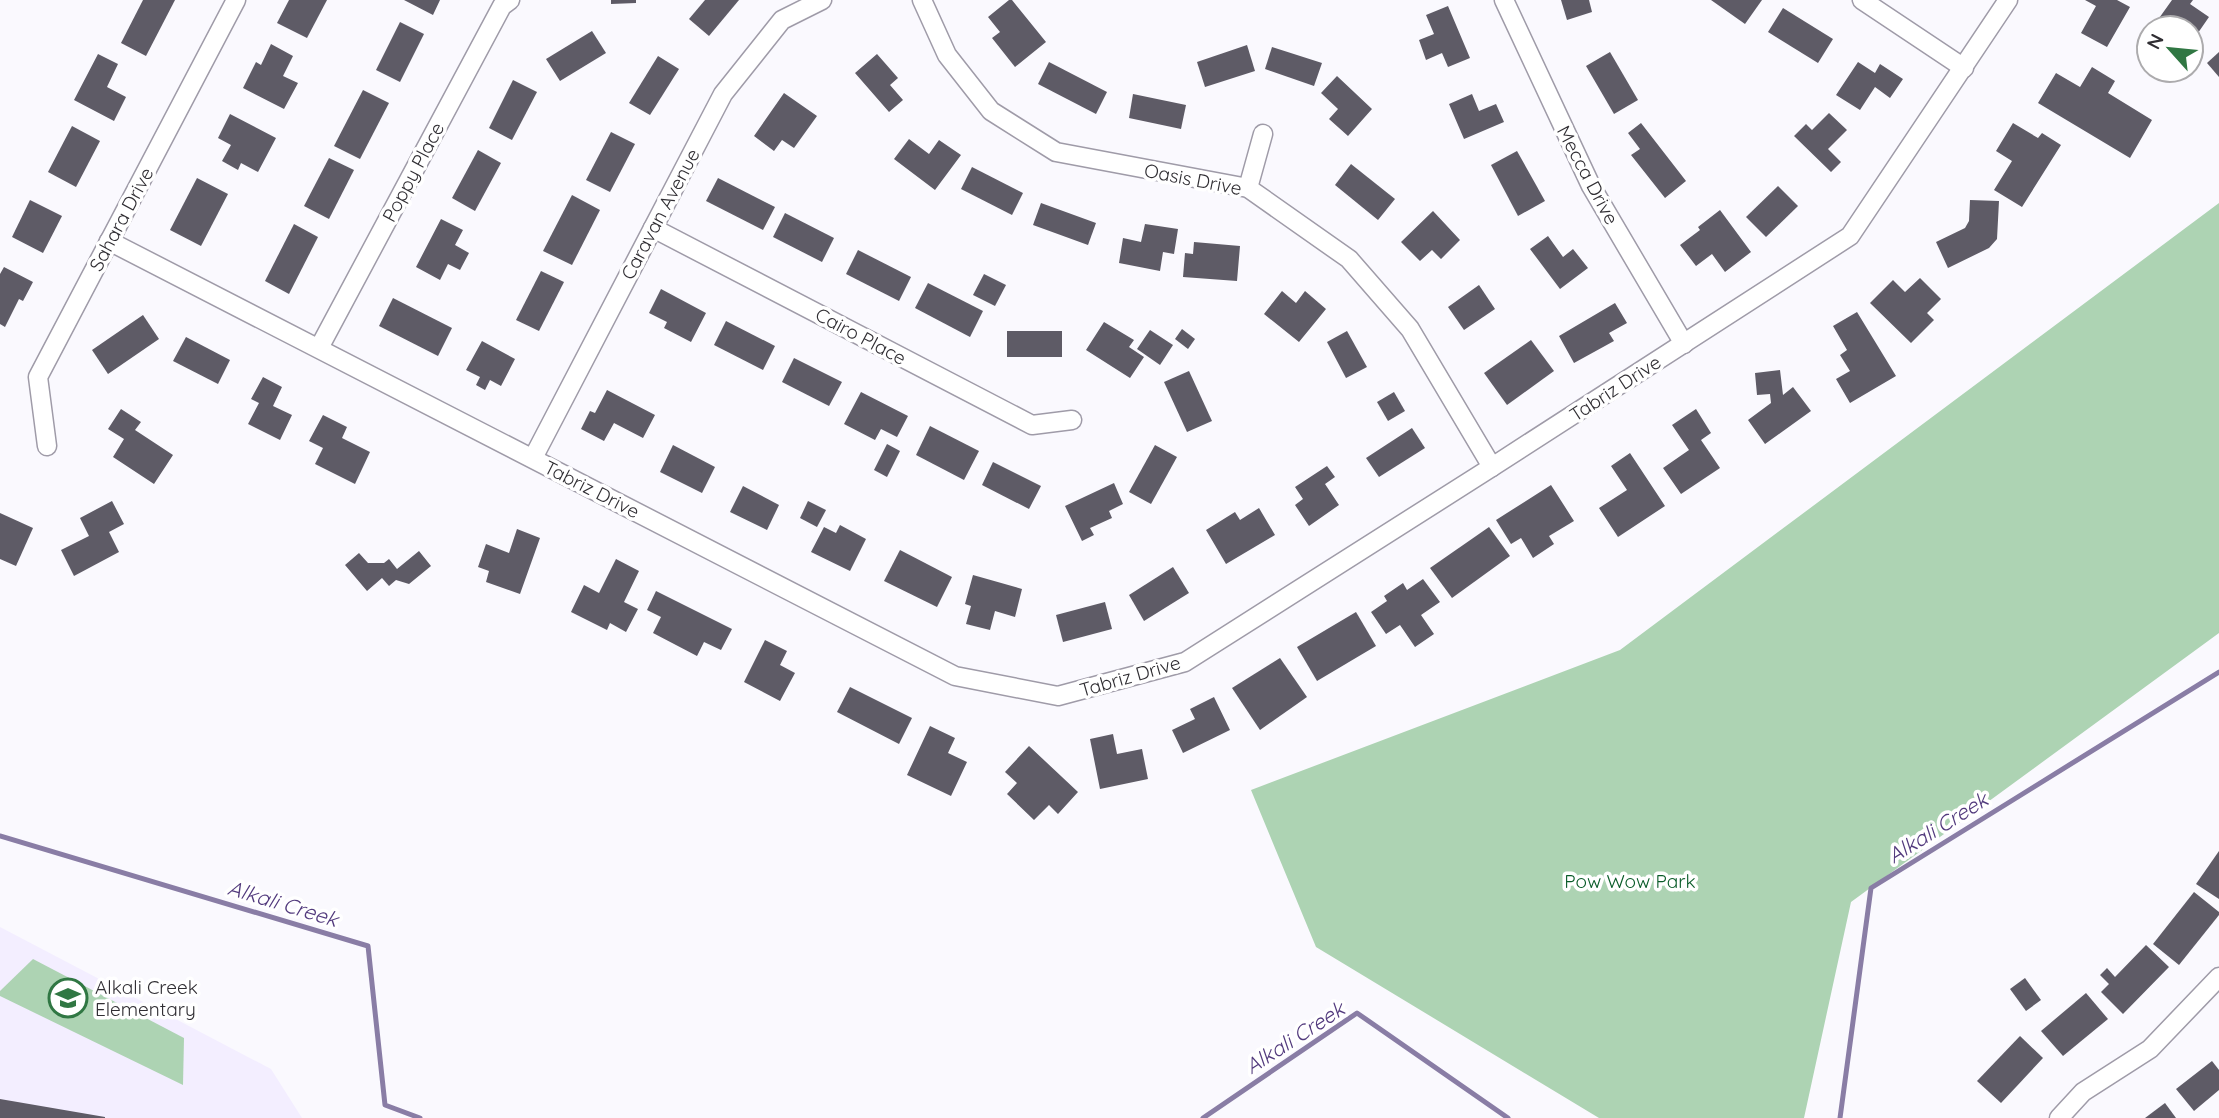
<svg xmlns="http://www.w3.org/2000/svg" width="2219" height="1118" font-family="Quicksand,sans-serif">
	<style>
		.built { fill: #f3eeff }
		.green { fill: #add3b3 }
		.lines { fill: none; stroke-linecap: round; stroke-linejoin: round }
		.stream { stroke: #897da5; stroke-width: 5 }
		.building { fill: #5e5b66 }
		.minor-casing { stroke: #9f9ba8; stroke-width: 21 }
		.minor { stroke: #fff; stroke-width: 18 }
		.labels { text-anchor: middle; stroke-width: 7; stroke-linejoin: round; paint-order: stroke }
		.street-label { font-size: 19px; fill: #302e33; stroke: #fff }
		.park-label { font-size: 19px; fill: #0a5c29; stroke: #fff }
		.poi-label { font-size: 19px; fill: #302e33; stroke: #fff; text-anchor: start }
		.water-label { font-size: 21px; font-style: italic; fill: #523a7d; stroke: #fff }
	</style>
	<rect width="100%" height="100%" fill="#faf9fe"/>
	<path class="built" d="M0,927L271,1069L302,1118H0Z"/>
	<g class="green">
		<path d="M2219,203V633L1851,902L1804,1118H1599L1316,947L1251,790L1620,650Z"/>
		<path d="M33,959L184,1038L183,1085L0,996V991Z"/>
	</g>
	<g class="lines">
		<g class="stream">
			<path d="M0,836L368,946L385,1105L420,1118"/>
			<path d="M1203,1118L1357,1013L1508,1118"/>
			<path d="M1840,1118L1871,888L2219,672"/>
		</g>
	</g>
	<g class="building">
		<path d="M143,0H175L146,56L121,43Z"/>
		<path d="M289,0H327L307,38L277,23Z"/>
		<path d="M404,0H440L433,15Z"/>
		<path d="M611,0H636V3L611,4Z"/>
		<path d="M705,0H739L709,36L689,19Z"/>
		<path d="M1009,0H1012L1046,42L1015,67L992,38L1000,32L988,17Z"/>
		<path d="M1561,0H1589L1592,12L1567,20Z"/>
		<path d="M1711,0H1762L1745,24Z"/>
		<path d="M2085,0H2117L2130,7L2107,47L2081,33L2096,6Z"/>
		<path d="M2172,0H2193L2190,4L2209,17L2191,43V28H2167L2157,21Z"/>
		<path d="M1448,6L1470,58L1448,67L1442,53L1426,60L1419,40L1434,34L1426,15Z"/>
		<path d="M1783,8L1833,39L1818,63L1768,32Z"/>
		<path d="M400,22L424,34L400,82L376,70Z"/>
		<path d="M592,31L606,53L560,81L546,59Z"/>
		<path d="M271,44L293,56L283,76L298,83L284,109L243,88L256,62L261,65Z"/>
		<path d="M1247,45L1255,71L1205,87L1197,62Z"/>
		<path d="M1272,47L1322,63L1314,86L1265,69Z"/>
		<path d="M1610,52L1638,100L1614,114L1586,66Z"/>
		<path d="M2219,52V77L2207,63Z"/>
		<path d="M98,54L118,64L107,87L126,97L114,121L74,100Z"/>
		<path d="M877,54L898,78L890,85L903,100L889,112L855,73Z"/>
		<path d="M658,56L679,69L650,115L629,103Z"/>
		<path d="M1049,62L1107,92L1096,114L1038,84Z"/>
		<path d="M1858,62L1875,73L1880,64L1903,79L1890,98L1875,87L1860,110L1836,95Z"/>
		<path d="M2092,67L2115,81L2108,93L2152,120L2130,158L2038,103L2056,73L2080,87Z"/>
		<path d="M1337,76L1372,109L1348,136L1329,119L1338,109L1321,93Z"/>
		<path d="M513,80L537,92L512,140L489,128Z"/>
		<path d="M363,90L389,103L360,159L334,146Z"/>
		<path d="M784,93L817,116L794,148L782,140L774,151L754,136Z"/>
		<path d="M1133,94L1186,105L1181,129L1129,118Z"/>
		<path d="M1472,94L1479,111L1496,104L1504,122L1464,139L1449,104Z"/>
		<path d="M1829,113L1847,130L1828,149L1841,162L1831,172L1794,136L1806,124L1812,130Z"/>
		<path d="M230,114L276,138L258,172L241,163L238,170L222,161L231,145L218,138Z"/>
		<path d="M1641,123L1686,181L1665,198L1631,155L1640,149L1628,133Z"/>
		<path d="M2013,123L2038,138L2042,133L2061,145L2022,207L1994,190L2012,161L1996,151Z"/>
		<path d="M72,126L100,141L76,187L48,172Z"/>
		<path d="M611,132L635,144L610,192L586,180Z"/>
		<path d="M909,139L929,154L939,140L961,155L935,190L894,159Z"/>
		<path d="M478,150L501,163L475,211L452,198Z"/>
		<path d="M1517,151L1545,201L1518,216L1491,165Z"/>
		<path d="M329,158L354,170L329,219L304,206Z"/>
		<path d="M1351,164L1395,199L1378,220L1335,185Z"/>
		<path d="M972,167L1023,193L1012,215L961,189Z"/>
		<path d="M197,178L228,194L201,246L170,230Z"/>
		<path d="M718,178L775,207L763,230L706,201Z"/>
		<path d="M1778,186L1798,206L1766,237L1746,217Z"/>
		<path d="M572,195L600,210L572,265L543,251Z"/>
		<path d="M30,200L62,216L43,253L12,237Z"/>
		<path d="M1970,200L1999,201L1997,239L1989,248L1948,268L1936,242L1965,228L1969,221Z"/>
		<path d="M1041,203L1096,223L1088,245L1033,225Z"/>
		<path d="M1720,210L1751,252L1725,272L1712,254L1696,266L1680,245L1700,230L1698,227Z"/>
		<path d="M1433,211L1460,240L1441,259L1432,250L1420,261L1401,242Z"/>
		<path d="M785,213L834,238L822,262L773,237Z"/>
		<path d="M441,219L463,230L455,245L469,253L460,270L448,264L440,280L416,267Z"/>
		<path d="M294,224L318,237L289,294L265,281Z"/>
		<path d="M1145,224L1178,229L1174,254L1163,252L1160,271L1119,263L1123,238L1141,242Z"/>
		<path d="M1548,236L1563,257L1573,249L1588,268L1560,289L1530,249Z"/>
		<path d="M1194,242L1240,246L1237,281L1183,277L1185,253L1193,254Z"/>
		<path d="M858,250L911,277L899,301L846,274Z"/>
		<path d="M4,267L33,282L23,301L19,299L5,327L0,324V274Z"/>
		<path d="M541,271L564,282L539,331L516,320Z"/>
		<path d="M984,274L1006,285L995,306L973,295Z"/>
		<path d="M1920,278L1941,299L1927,313L1934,320L1911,343L1870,303L1893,280L1905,292Z"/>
		<path d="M928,283L983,311L970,337L915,308Z"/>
		<path d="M1479,285L1495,309L1464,330L1448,307Z"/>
		<path d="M661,289L706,313L691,342L664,328L667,322L649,313Z"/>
		<path d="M1282,291L1296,303L1305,291L1326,309L1299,342L1264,314Z"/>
		<path d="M393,298L452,328L438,356L379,326Z"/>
		<path d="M1615,303L1627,323L1609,333L1614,341L1574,363L1559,336Z"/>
		<path d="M1857,312L1896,376L1850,403L1836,379L1850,371L1840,355L1847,350L1833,326Z"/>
		<path d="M143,315L159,339L108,374L92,350Z"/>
		<path d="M726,321L775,346L763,370L714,345Z"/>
		<path d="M1104,322L1134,340L1129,347L1144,357L1130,378L1086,350Z"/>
		<path d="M1182,329L1195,339L1188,349L1175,339Z"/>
		<path d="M1150,330L1173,345L1160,365L1137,349Z"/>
		<rect x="1007" y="331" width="55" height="26"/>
		<path d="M1347,331L1367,367L1346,378L1327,342Z"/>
		<path d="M186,337L230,360L218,384L173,361Z"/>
		<path d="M1531,340L1554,371L1507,405L1484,373Z"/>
		<path d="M482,341L515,359L501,386L490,380L485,390L476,385L480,377L466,370Z"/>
		<path d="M794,358L842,382L829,406L782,382Z"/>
		<path d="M1780,370L1783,395L1793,387L1811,411L1765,444L1748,420L1771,403L1770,394L1757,395L1755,373Z"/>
		<path d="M1189,371L1212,421L1187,432L1164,382Z"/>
		<path d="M263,377L282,387L273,406L292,415L280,440L248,424L259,403L251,399Z"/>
		<path d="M607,390L655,415L643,438L614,423L604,441L581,429L590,411L595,413Z"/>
		<path d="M861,392L908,416L897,437L881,429L875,440L844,424Z"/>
		<path d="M1394,392L1405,411L1388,421L1377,402Z"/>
		<path d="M121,409L141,422L135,430L173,455L154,484L113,457L124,439L108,429Z"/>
		<path d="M1696,409L1711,433L1701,440L1720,468L1681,494L1663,468L1689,450L1672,425Z"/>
		<path d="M323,415L347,427L342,438L370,452L355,484L315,464L323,448L309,441Z"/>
		<path d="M930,426L979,451L964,480L916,455Z"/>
		<path d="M1412,428L1425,448L1379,477L1366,458Z"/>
		<path d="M887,444L900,451L887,477L874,470Z"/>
		<path d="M673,445L715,467L702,493L660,472Z"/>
		<path d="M1155,445L1177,457L1151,504L1129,492Z"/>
		<path d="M1630,453L1665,506L1618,537L1599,508L1627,490L1611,466Z"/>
		<path d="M993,462L1041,486L1029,509L982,485Z"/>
		<path d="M1327,466L1335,477L1325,484L1339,505L1309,526L1295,505L1303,499L1295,487Z"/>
		<path d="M1114,483L1123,504L1109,511L1112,518L1090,528L1094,535L1082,541L1065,506Z"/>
		<path d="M1551,485L1574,521L1549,536L1554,544L1533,558L1521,538L1511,544L1496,520Z"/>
		<path d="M743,486L779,505L767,530L730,512Z"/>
		<path d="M112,501L124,524L109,532L119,552L74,576L61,550L89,536L80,518Z"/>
		<path d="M808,501L826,510L817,527L800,518Z"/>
		<path d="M1259,508L1275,535L1226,564L1206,530L1235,512L1240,520Z"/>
		<path d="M0,513L33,528L16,566L0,559Z"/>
		<path d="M840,525L866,539L850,571L811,552L824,527L836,533Z"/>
		<path d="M1489,527L1510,556L1452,598L1430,568Z"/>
		<path d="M517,529L540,538L520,594L486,582L489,571L478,567L486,544L509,553Z"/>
		<path d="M900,550L952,577L937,607L884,581Z"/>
		<path d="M419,551L431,566L409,584L396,580L389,586L382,578L367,591L345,565L359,553L368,563H384L389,559L397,569Z"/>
		<path d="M616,559L639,571L624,602L638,609L626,632L610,623L607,630L571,612L584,585L599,593Z"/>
		<path d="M1173,567L1189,593L1144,621L1129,595Z"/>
		<path d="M973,575L1022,589L1015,617L995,611L990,630L966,624L971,606L965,604Z"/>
		<path d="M1423,579L1440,602L1421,615L1434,634L1415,647L1400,625L1386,634L1371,612L1387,601L1384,596L1403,583L1407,590Z"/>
		<path d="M656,591L732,629L721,650L704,642L697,656L653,633L661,617L647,610Z"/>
		<path d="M1105,602L1112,629L1063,642L1056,615Z"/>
		<path d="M1356,612L1376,646L1317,681L1297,647Z"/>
		<path d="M765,640L787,651L780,665L795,673L780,701L744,682Z"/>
		<path d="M1280,658L1307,697L1260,730L1232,688Z"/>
		<path d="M850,687L912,718L899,744L837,712Z"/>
		<path d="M1214,697L1230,730L1183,753L1172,730L1195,719L1190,709Z"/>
		<path d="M930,726L955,738L948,753L967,762L951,796L907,775Z"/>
		<path d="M1113,734L1117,754L1142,749L1148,779L1100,789L1090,739Z"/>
		<path d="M1029,746L1078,792L1058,814L1049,805L1034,820L1007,794L1017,783L1005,772Z"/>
		<path d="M2219,851V899L2196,884Z"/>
		<path d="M2194,892L2219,912V915L2179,965L2153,944Z"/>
		<path d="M2146,945L2169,967L2123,1014L2101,992L2109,984L2100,975L2107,968L2115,977Z"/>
		<path d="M2025,978L2041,1000L2026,1011L2010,989Z"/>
		<path d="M2086,993L2108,1019L2063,1056L2041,1031Z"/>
		<path d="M2020,1036L2043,1058L2001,1103L1977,1081Z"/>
		<path d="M2212,1061L2219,1070V1090L2194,1111L2176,1089Z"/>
		<path d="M0,1099L105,1117V1118H0Z"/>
		<path d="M2165,1103L2176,1118H2145Z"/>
	</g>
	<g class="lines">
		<defs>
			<g id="minor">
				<path d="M922,0L947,55L991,111L1056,152L1248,188L1349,259L1410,329L1492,467"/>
				<path d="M1504,0L1591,186L1684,344"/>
				<path d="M1862,0L1964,68"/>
				<path d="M1248,188L1263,134"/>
				<path d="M653,228L1032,425L1072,420"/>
				<path d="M109,241L955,676L1058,696L1185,662L1492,467L1850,236L2008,0"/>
				<path d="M319,348L502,6L510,0"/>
				<path d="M47,446L38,377L236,0"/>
				<path d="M533,458L723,94L782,20L822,0"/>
				<path d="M2059,1118L2083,1092L2150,1049L2219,977"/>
			</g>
		</defs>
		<use href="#minor" class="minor-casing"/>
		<use href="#minor" class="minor"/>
	</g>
	<defs>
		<symbol id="school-ring" viewBox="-11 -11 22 22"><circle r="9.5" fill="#fff" stroke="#307743" stroke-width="1.5"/><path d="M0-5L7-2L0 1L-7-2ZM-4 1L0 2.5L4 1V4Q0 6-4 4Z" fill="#307743"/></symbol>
	</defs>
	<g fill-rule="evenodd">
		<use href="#school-ring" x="46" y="976" width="44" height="44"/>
	</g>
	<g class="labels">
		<g class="street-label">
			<text transform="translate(413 172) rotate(-62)" y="7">Poppy Place</text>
			<text transform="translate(1588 175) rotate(62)" y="7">Mecca Drive</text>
			<text transform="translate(1193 179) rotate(11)" y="7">Oasis Drive</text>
			<text transform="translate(660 214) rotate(-62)" y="7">Caravan Avenue</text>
			<text transform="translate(121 219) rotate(-62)" y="7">Sahara Drive</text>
			<text transform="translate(861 336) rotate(28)" y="7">Cairo Place</text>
			<text transform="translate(1615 388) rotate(-33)" y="7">Tabriz Drive</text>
			<text transform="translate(592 489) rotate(27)" y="7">Tabriz Drive</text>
			<text transform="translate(1130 676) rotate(-16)" y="7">Tabriz Drive</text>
		</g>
		<g class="park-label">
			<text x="1630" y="888">Pow Wow Park</text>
		</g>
		<g class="poi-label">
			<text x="95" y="994">Alkali Creek<tspan x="95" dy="22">Elementary</tspan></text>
		</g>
		<g class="water-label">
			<text transform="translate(1938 828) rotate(-32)" y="7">Alkali Creek</text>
			<text transform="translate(283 904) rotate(17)" y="7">Alkali Creek</text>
			<text transform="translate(1295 1038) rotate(-33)" y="7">Alkali Creek</text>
		</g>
	</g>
	<g transform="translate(2170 49) rotate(297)"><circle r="33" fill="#ffffff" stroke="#acabad" stroke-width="2"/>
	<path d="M0-5L12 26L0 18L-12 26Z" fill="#307743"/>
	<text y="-10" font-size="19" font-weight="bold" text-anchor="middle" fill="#302e33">N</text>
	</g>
</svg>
